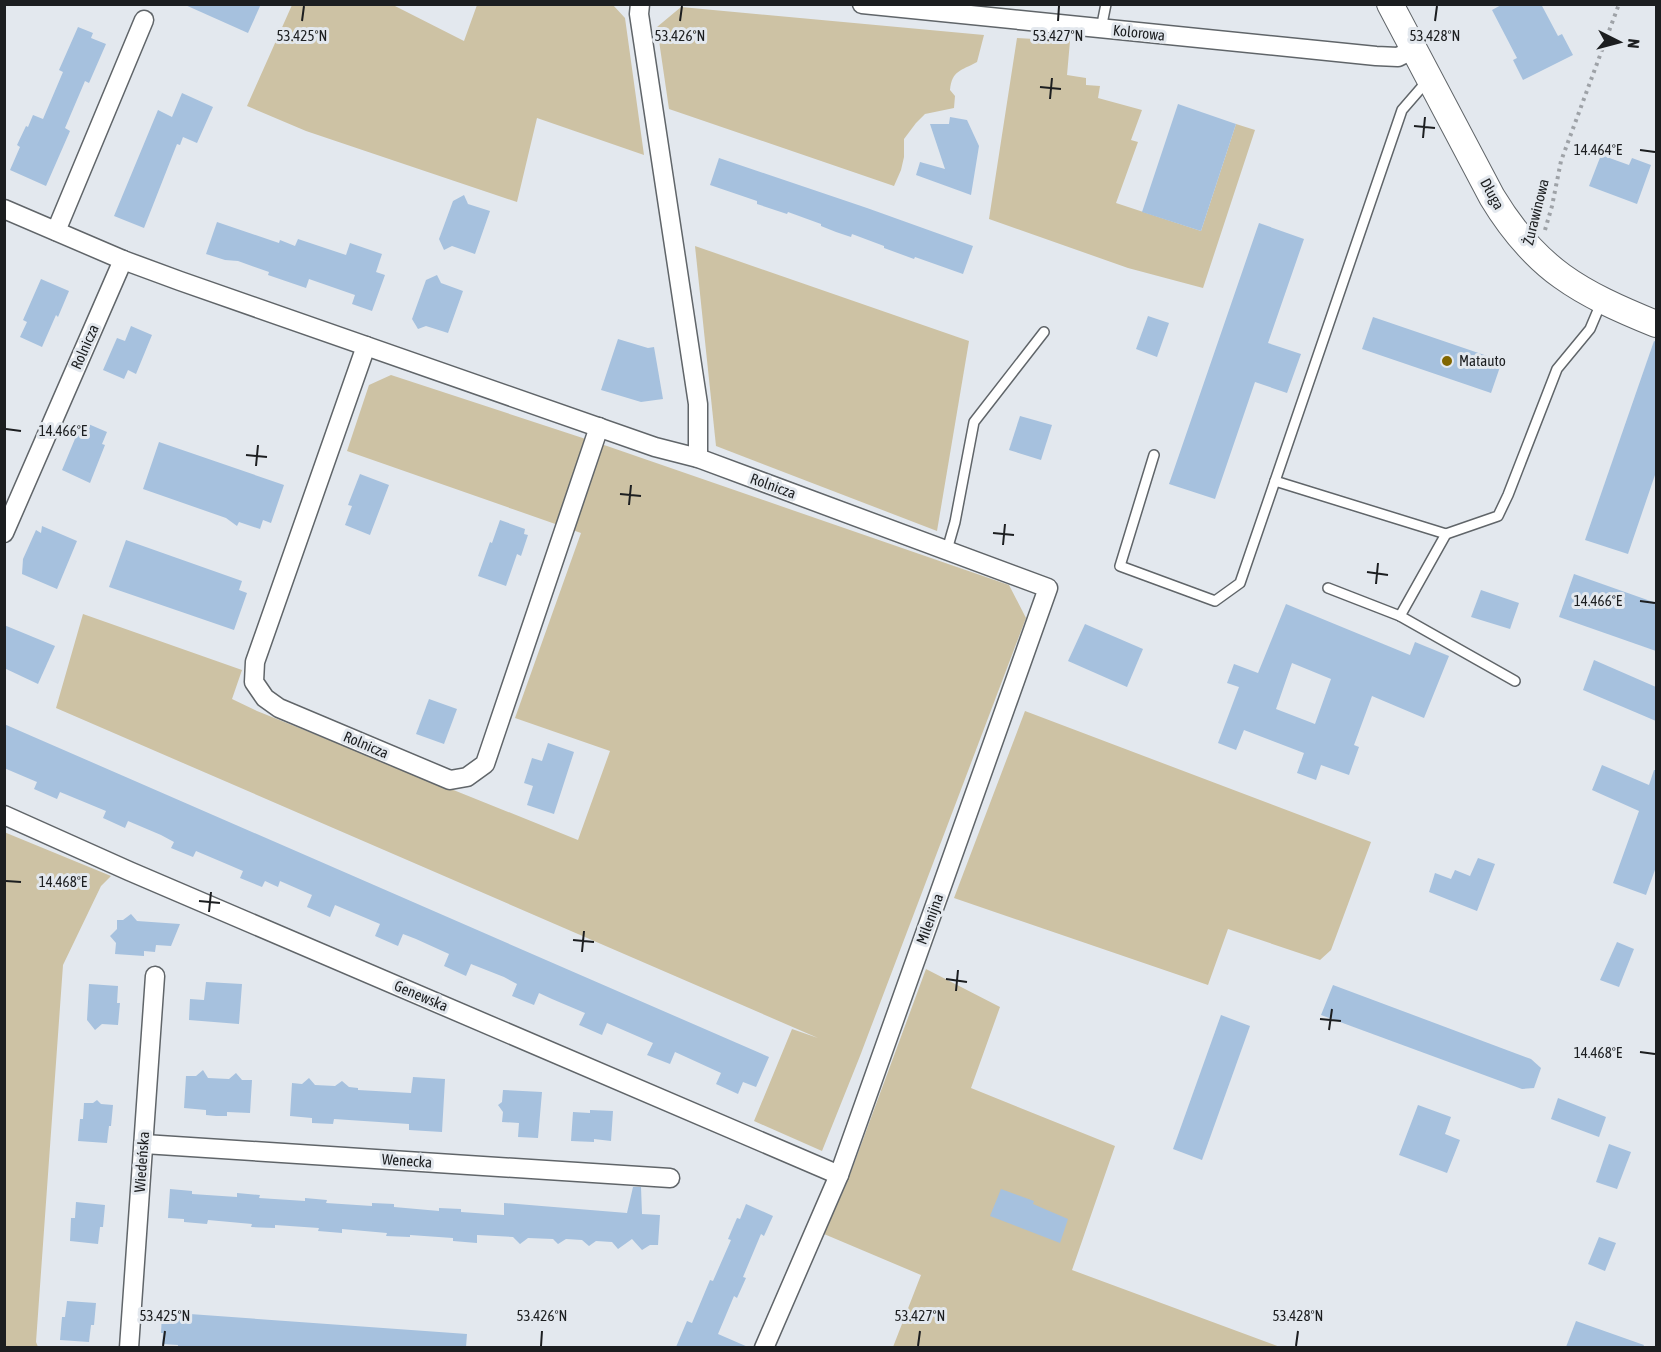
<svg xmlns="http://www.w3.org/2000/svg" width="1661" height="1352" font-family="'Asap Condensed',sans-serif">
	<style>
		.green { fill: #cdc2a4 }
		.building { fill: #a6c1de; fill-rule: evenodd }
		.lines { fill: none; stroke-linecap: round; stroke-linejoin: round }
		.lane-casing { stroke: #606569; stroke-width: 12 }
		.street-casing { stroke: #606569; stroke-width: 21 }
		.secondary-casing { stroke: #606569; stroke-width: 28 }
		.path { stroke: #9ea2a7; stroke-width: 4; stroke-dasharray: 3 4.5; stroke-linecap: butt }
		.lane { stroke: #fff; stroke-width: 9 }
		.street { stroke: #fff; stroke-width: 18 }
		.secondary { stroke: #fff; stroke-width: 26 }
		.ticks { fill: none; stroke: #1c1e20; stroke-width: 2 }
		.poi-dot { fill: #816600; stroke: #e3e8ee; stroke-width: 2 }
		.labels { text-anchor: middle; stroke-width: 6; stroke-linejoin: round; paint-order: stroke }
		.street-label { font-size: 15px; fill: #1c1e20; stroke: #e3e8ee }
		.poi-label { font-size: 15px; fill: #1c1e20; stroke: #e3e8ee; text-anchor: start }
		.ticks-label { font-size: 15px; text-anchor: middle; fill: #1c1e20; stroke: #e3e8ee; stroke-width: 6; stroke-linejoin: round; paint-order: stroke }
	</style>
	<rect width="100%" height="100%" fill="#e3e8ee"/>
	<g class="green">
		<path d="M292,5H393L464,41L477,5H613L625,18L644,155L537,118L517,202L306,131L247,106Z"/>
		<path d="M681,7L984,35L977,62C961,71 952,70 950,90L955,96L954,108L925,114L916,123L904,139V157L901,170L894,186L669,109L657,27Z"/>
		<path d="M1017,38L1070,41L1067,75L1086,78V85L1100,86L1098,98L1142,110L1131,140L1138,142L1116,203L1201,231L1236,124L1255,130L1203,288L1128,268L989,219Z"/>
		<path d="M695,246L969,341L937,531L716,446Z"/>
		<path d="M391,375L607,446L1009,585L1026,618L860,1056L822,1151L754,1121L792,1029L818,1038L56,708L83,614L242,670L232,699L257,711L578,840L610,751L515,718L581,533L347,451L369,385Z"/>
		<path d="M1025,711L1371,842L1331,950L1320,960L1228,929L1208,985L954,898Z"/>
		<path d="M4,832L111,876L101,886L63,965L36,1342L38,1347H5Z"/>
		<path d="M926,969L1000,1007L971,1088L1115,1146L1072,1270L1280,1347H893L921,1275L824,1234L848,1180Z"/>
	</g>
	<g class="building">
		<path d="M183,4H261L248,33Z"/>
		<path d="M1503,4H1541L1558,36L1562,34L1573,55L1523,80L1513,60L1517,58L1492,10Z"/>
		<path d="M78,27L93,33L91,38L106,44L89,83L85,81L65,128L70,131L46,186L10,170L20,147L17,145L26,126L28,127L33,115L43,119L63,72L59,70Z"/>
		<path d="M182,93L213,107L197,143L183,137L180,145L177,144L144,228L114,216L158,110L172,117Z"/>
		<path d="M1178,104L1236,124L1201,231L1142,212Z"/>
		<path d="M950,117L967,120L979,146L971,195L916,175L920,162L945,169L930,124H949Z"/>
		<path d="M1601,155L1629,165L1632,158L1651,165L1637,204L1589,186Z"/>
		<path d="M719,158L867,208L973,246L963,274L915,257L914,259L884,248V246L852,234L851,237L836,232L821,226V224L788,212L787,214L757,204V201L710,185Z"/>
		<path d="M464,195L468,204L490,211L475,254L452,246L444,250L439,239L453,201Z"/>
		<path d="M217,222L279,243L280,240L295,246L298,239L346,255L350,243L382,254L376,272L385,275L372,311L352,304L355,295L309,279L306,288L268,275L269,272L238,261L225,260L206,254Z"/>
		<path d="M1259,223L1304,239L1268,343L1301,354L1287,393L1255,382L1215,499L1169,484Z"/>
		<path d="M437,275L441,283L463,291L448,333L426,326L418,329L412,319L426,280Z"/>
		<path d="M41,279L69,291L58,317L56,315L42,347L20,337L27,322L23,320Z"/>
		<path d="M1148,316L1169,323L1157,357L1136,349Z"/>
		<path d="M1373,317L1502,361L1491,393L1362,349Z"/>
		<path d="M131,326L152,335L136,374L128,370L124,379L103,370L117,338L125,341Z"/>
		<path d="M618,339L648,348L654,347L663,399L641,402L601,390Z"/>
		<path d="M1654,341L1656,342V472L1628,554L1585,540Z"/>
		<path d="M1020,416L1052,425L1041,460L1009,450Z"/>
		<path d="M86,423L107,432L102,444L105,445L90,483L62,470L77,434L80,435Z"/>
		<path d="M159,442L284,485L271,523L263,520L260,529L239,522L237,526L226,518L143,489Z"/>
		<path d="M360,474L389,485L370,535L345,525L352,506L348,505Z"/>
		<path d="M500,520L525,529L524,534L528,535L521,556L517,554L506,586L478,576L490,542L492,543Z"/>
		<path d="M42,526L77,541L57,589L22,574L23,559L36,530L41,533Z"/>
		<path d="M126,540L242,581L239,590L247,593L234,630L109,587Z"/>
		<path d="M1574,574L1656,603V651L1559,617Z"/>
		<path d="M1481,590L1519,603L1510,629L1471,617Z"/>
		<path d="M1286,604L1410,655L1415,642L1449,656L1424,718L1372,696L1354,745L1359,747L1349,775L1321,765L1316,780L1297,773L1304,753L1244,730L1236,750L1218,743L1239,687L1227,683L1234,664L1258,673ZM1292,663L1331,679L1315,724L1276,709Z"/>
		<path d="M1085,624L1143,649L1127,687L1068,661Z"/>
		<path d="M4,625L55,646L38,684L4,668Z"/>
		<path d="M1594,660L1656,687V721L1583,690Z"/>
		<path d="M429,699L457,709L444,744L416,734Z"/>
		<path d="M4,724L769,1057L756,1087L743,1082L738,1094L716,1084L721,1073L675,1052L670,1064L647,1055L653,1043L607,1023L602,1035L579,1025L585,1013L552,999L539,993L534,1005L512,996L517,984L504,977L471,964L466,976L444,966L449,954L416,939L403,934L398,946L375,936L380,924L335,905L330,917L307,907L312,895L280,881L278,887L265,881L262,887L240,878L243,871L229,865L196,851L193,857L171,848L174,842L161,835L128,821L125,828L103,818L106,811L60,792L57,799L34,789L37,782L4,768Z"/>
		<path d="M548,743L574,752L554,814L527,805L533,786L524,783L532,758L542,761Z"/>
		<path d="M1602,765L1649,785L1654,770H1656V867L1646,895L1613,883L1639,811L1592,790Z"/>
		<path d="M1478,858L1495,864L1477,911L1429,892L1435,873L1451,879L1455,870L1470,876Z"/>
		<path d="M131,914L137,921L180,924L171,946L156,945L155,952L144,951V956L115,954L116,943L110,936L117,929V920H123Z"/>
		<path d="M1617,942L1634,949L1619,987L1600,980Z"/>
		<path d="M206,982L242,984L239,1024L189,1020L190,999L204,1000Z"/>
		<path d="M89,984L118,986L117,1003H120L118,1025L102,1024L95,1030L87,1020Z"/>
		<path d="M1333,985L1531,1059L1541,1068L1534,1088L1522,1089L1321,1015Z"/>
		<path d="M1221,1015L1250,1026L1202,1160L1173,1149Z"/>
		<path d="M203,1070L208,1078L229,1079L236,1073L242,1080H252L250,1113L227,1112V1116H216L206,1115V1110L184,1108L186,1076H196Z"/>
		<path d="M413,1077L445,1079L442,1132L409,1130V1124L334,1119L333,1124L312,1123V1118L290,1116L292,1083L302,1084L309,1078L315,1085L335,1086L342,1081L349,1087L358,1088V1090L411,1093Z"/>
		<path d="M503,1090L542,1092L538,1138L518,1137L519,1123L502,1122L503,1112L498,1105L502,1102Z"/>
		<path d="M1558,1098L1606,1117L1599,1137L1551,1119Z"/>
		<path d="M97,1100L101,1104L113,1105L111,1126H109L107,1143L78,1141L80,1119H83L84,1103H93Z"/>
		<path d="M1418,1105L1451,1117L1445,1134L1460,1140L1447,1173L1399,1155Z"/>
		<path d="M590,1110L613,1111L611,1141L594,1139V1142L571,1141L573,1112L590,1113Z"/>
		<path d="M1609,1144L1631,1152L1617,1189L1596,1182Z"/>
		<path d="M633,1187H641L642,1214L660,1215L658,1245H650L642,1250L632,1239L618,1249L612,1242L596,1241L589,1246L582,1240L566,1239L558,1244L553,1239L528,1238L520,1244L513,1237L477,1235V1243L453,1241V1238L410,1235V1237L386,1236L387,1233L342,1229V1233L318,1231L319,1228L275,1225V1228L251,1227L252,1224L208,1220L207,1224L184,1222V1219L168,1218L170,1189L192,1191V1194L237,1197V1193L260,1195L259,1198L305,1201V1198L327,1200L326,1203L372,1206V1203L394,1204V1207L439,1211V1208L461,1209V1212L504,1215V1203L627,1213Z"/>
		<path d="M1001,1189L1034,1201L1033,1204L1068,1219L1060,1243L990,1216Z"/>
		<path d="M76,1202L105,1205L103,1227H100L98,1244L70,1241L71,1218H75Z"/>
		<path d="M746,1204L773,1216L764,1236L761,1234L743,1277L746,1278L737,1298L734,1296L718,1334L748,1347H676L687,1321L692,1323L710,1280L713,1281L731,1240L728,1239L737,1218L740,1219Z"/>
		<path d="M1599,1237L1616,1243L1605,1271L1588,1264Z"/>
		<path d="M67,1301L96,1303L94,1325H91L89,1342L60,1340L62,1317H65Z"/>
		<path d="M162,1312L467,1334L466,1347H178V1345L162,1344L163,1333H161Z"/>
		<path d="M1576,1321L1644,1345L1643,1347H1566Z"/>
	</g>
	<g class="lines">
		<defs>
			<g id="lane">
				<path d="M1101,29L1106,4"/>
				<path d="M1428,80L1402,110L1275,481L1446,534L1498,516L1508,495L1557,369L1590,329L1601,303"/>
				<path d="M1154,455L1120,566L1215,601L1240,583L1275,481"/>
				<path d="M1446,534L1400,616L1515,681"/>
				<path d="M947,550L955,522L974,422L1044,332"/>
				<path d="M1328,588L1400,616"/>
			</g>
			<g id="street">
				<path d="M640,4L639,14L698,404V458"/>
				<path d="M862,4L1376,56L1398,57L1414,49"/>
				<path d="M4,209L123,260L180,281L655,447L698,458L1048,588L839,1175L764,1348"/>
				<path d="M56,231L144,20"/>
				<path d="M366,346L255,662L254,682L265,698L279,708L450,780L467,777L485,764L599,427"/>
				<path d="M4,533L123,260"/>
				<path d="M4,815L129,871L839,1175"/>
				<path d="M144,1144L670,1178"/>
				<path d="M129,1348L155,976"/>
			</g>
			<path id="secondary" d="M1390,4L1492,197C1536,270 1580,293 1656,324"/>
		</defs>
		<use href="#lane" class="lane-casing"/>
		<use href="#street" class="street-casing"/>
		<use href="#secondary" class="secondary-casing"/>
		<path class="path" d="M1545,230L1552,206L1561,161L1619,4"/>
		<use href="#lane" class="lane"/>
		<use href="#street" class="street"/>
		<use href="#secondary" class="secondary"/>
	</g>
	<path class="ticks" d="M302,21L304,6M680,21L682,6M1058,21L1059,6M1435,21L1437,6M1040,87L1061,89M1050,99L1052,78M1414,126L1435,128M1423,138L1425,117M1640,150L1655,152M6,429L21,431M246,455L267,457M256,466L258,445M620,494L641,496M629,505L631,485M993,533L1014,535M1003,545L1005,524M1367,572L1388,575M1376,584L1378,563M1640,601L1655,603M6,881L21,882M199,901L220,903M209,912L211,892M573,940L594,942M582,952L584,931M946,979L967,982M956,991L958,970M1320,1019L1341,1021M1329,1030L1332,1009M1640,1052L1655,1054M163,1346L165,1331M541,1346L542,1331M918,1346L920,1331M1296,1346L1298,1331"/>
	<circle class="poi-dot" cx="1447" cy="361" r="6"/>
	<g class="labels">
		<g class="street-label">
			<text transform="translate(1139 33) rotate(6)" y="5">Kolorowa</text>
			<text transform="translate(1492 194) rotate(61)" y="5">Długa</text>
			<text transform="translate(1536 212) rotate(-76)" y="5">Żurawinowa</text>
			<text transform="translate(85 347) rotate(-66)" y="5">Rolnicza</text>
			<text transform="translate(773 486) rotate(20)" y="5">Rolnicza</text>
			<text transform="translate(366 745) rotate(23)" y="5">Rolnicza</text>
			<text transform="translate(930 919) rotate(-70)" y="5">Milenijna</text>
			<text transform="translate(421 996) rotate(23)" y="5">Genewska</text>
			<text transform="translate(407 1161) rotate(4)" y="5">Wenecka</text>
			<text transform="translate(142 1162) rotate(-86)" y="5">Wiedeńska</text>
		</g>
		<g class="poi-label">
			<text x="1459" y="366">Matauto</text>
		</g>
	</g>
	<g class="ticks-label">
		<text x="302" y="41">53.425°N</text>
		<text x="680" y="41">53.426°N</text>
		<text x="1058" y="41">53.427°N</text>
		<text x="1435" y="41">53.428°N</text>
		<text x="1598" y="155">14.464°E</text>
		<text x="63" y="436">14.466°E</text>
		<text x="1598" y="606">14.466°E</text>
		<text x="63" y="887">14.468°E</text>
		<text x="1598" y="1058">14.468°E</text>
		<text x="165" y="1321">53.425°N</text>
		<text x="542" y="1321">53.426°N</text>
		<text x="920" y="1321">53.427°N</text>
		<text x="1298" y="1321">53.428°N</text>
	</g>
	<rect width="1661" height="1352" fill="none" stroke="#1c1e20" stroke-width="12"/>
	<g transform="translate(1619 42) rotate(96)" stroke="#e3e8ee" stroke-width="4.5" paint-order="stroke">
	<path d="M0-4.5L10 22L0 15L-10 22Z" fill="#1c1e20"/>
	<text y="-9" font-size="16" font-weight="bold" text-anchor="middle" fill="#1c1e20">N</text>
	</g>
</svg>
